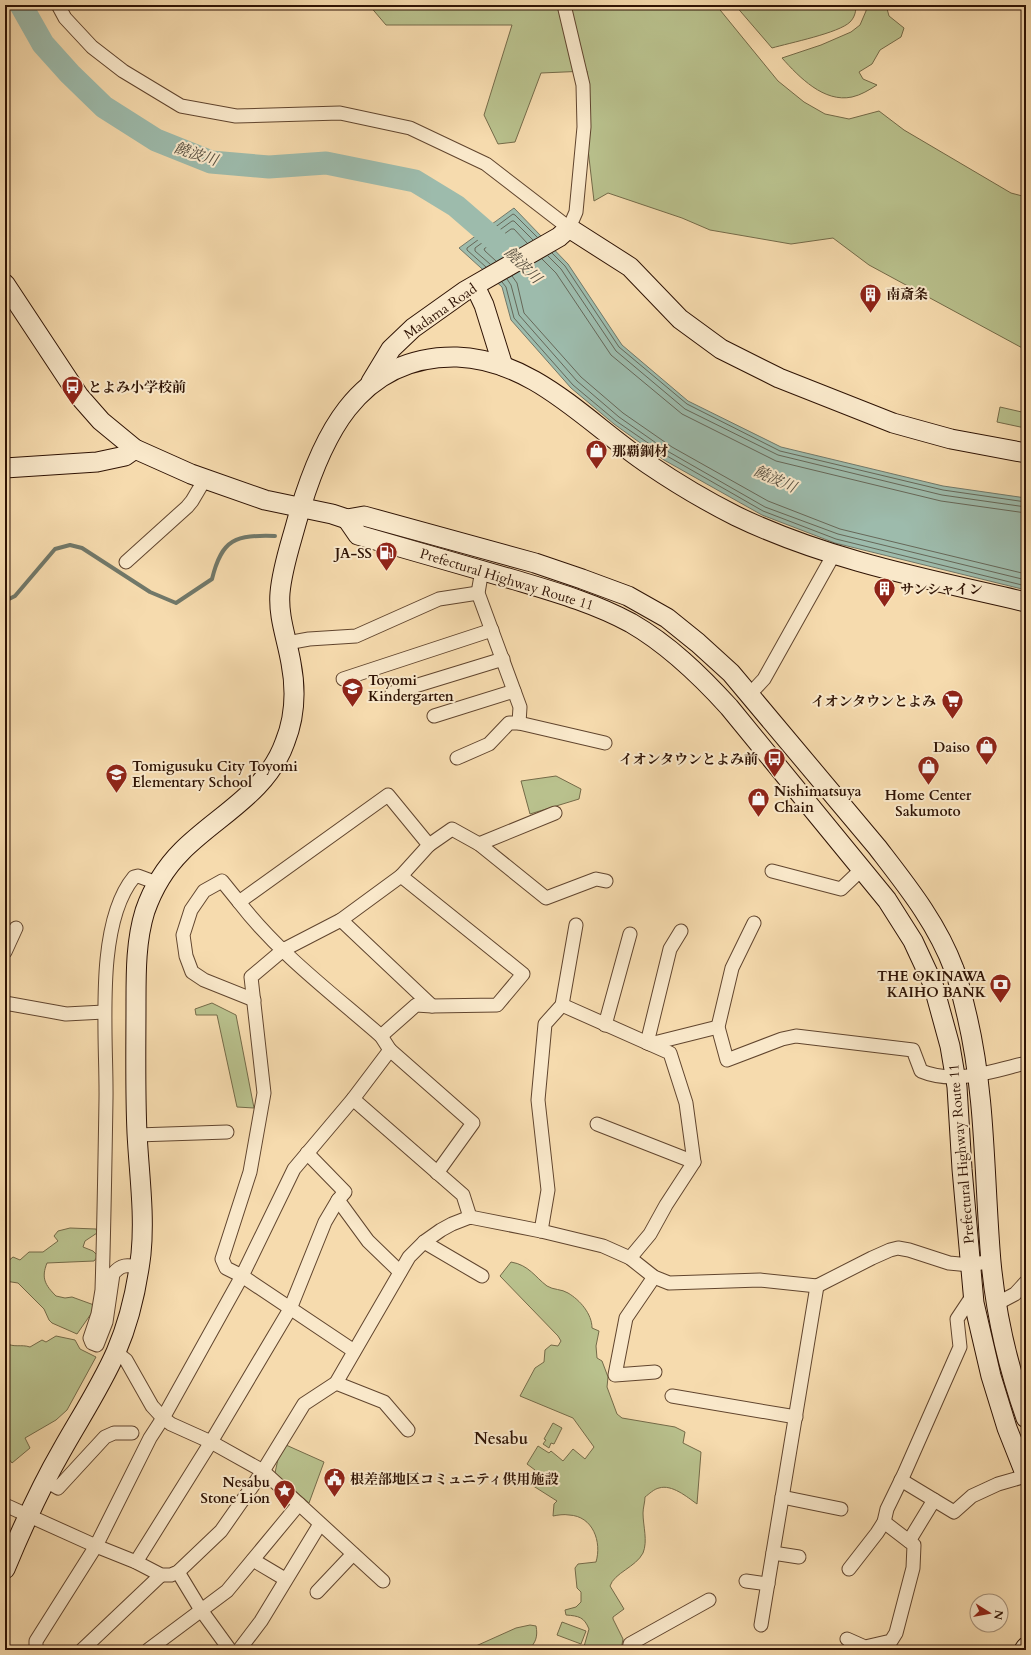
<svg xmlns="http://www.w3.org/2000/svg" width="1031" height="1655" font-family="Cardo,'Noto Serif JP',serif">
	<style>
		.green { fill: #b9c18d; stroke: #746a48 }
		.water { fill: #9dbbac; stroke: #717869 }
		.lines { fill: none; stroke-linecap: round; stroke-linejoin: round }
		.shore { stroke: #666758; stroke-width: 1 }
		.stream { stroke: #717869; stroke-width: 4 }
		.river { stroke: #9dbbac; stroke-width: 23 }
		.street-casing { stroke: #61452e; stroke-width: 15 }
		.secondary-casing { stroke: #2f1304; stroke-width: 21 }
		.street { stroke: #f9e8ca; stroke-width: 13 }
		.secondary { stroke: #f9e8ca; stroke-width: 19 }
		.labels { text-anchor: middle; stroke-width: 4; stroke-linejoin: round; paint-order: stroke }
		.poi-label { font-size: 14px; font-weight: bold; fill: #2f1304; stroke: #f9e8ca; text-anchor: start }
		.street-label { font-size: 14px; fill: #2f1304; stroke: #f9e8ca }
		.water-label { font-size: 15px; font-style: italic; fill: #564e3f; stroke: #f9e8ca }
		.quarter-label { font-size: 16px; font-weight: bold; fill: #2f1304; stroke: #f9e8ca }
	</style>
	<rect width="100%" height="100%" fill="#f6dbae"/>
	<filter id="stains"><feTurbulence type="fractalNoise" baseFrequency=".005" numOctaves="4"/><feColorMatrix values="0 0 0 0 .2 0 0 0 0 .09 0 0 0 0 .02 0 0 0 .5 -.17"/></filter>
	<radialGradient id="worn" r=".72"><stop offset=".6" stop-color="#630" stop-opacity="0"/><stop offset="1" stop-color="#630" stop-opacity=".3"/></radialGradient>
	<g class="green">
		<path d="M369,5H716L778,81L804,102L825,114L849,119L879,111L904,130L1011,193L1026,197V350L869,265L833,238L791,244L710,230L682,218L608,193L594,201L588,149L587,71L541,73L515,142L498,144L484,115L512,25H386Z"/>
		<path d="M735,5H856C856,11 855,17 850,22C839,33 789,43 772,48Z"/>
		<path d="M867,5H886L889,16L904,28L901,37L880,50L872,64L859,72L863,79L877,85C869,90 861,95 852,97C824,103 799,77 782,58L821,45L851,32L860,25L866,11Z"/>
		<path d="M1000,407L1026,413L1025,428L997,422Z"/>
		<path d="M556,776L581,789L579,799L530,814L521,781Z"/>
		<path d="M212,1003L236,1015L254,1108L237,1107L217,1015H196L195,1009Z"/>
		<path d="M70,1228L96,1229L97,1233L85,1241L83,1247L93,1251L98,1256L94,1261L47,1263C41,1278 45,1285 56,1296L65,1298L72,1297L94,1305L93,1311L77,1334L52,1323L49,1320L44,1309L18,1283L5,1281V1258L7,1262L13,1257L20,1260L29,1252H43L58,1241L54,1236L58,1231Z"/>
		<path d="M511,1262C529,1265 535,1277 547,1286C553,1290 562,1289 568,1293C580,1300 592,1314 592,1328L599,1331L596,1346L597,1358L602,1361L608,1377L607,1387L617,1414L622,1418L675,1427L685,1432L683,1443L701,1452L697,1504C687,1497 672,1484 659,1488C654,1489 649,1494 645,1497C645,1502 643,1508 643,1513C643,1526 648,1541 643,1553C636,1567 614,1573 610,1586L624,1609L613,1617V1619L623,1639L621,1650H583L589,1629C584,1617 579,1616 566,1615L565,1610L576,1607L581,1602V1592L577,1588L575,1568L578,1564L596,1562C602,1542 593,1516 569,1515C564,1514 558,1515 553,1516L554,1504L557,1501L527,1482L535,1470L527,1464L538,1446L549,1453L551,1451L563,1461L573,1449L585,1459L594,1447L573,1418L520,1396L535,1368L544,1362L545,1350L551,1345L558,1346L561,1341L558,1336L500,1276Z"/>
		<path d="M56,1336L75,1340L80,1349L96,1357L67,1410L56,1420L25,1438L30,1448L12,1463L5,1454V1343C15,1348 21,1344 30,1347L42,1340L46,1342Z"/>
		<path d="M553,1423L562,1428L554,1444L551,1443L549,1448L543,1444L546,1440L544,1439Z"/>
		<path d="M286,1445L324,1462L309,1503L275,1473L278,1459Z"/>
		<path d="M562,1622L586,1631L581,1644L557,1635Z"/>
		<path d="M530,1625L536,1626C538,1636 536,1643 528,1650H467L516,1628Z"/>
	</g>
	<path class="water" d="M514,208L568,264L622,345L688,401L781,447L943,486L1026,498V590L835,543L762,515L664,460L614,424L571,388L511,320L502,287L459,248Z"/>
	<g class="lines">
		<g class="shore">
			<path d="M552,253L565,266L619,347L687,404L780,451L943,490L1026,502"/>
			<path d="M548,256L561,269L616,351L685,409L778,455L942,495L1026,507"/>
			<path d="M542,259L556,273L611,355L682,414L776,461L941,501L1026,513"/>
			<path d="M496,261L485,251L484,249L511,229H514L527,243"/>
			<path d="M490,264L475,251V248L512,221H514L533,240"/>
			<path d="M486,267L467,250V248L513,214L515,215L537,237"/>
			<path d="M512,276L517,283L524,313L581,377L623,413L672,447L768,501L840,529L1026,574"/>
			<path d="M507,279L511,285L519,315L577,381L619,417L669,452L765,507L838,534L1026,580"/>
			<path d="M502,282L506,287L514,318L573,385L616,421L667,456L763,511L836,539L1026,586"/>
		</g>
		<path class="stream" d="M5,601L15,596L55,549L70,545L82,548L150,592L176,603L212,579C222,538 236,535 275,536"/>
		<path class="river" d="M21,5L43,44L70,74L104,107L156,140L211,162L269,167L326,163L415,181L456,206L508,251"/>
		<defs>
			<g id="street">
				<path d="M58,5L65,18L92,47L123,71L181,106L236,116L340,113L410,128L486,164L569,228L576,212L584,127L583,85L564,5"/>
				<path d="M126,562L187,507L192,501L205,479"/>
				<path d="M482,570L478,593L520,707L519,723"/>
				<path d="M287,643L309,639L356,636L439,599L478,593"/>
				<path d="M343,679L492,630"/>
				<path d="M392,693L503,659"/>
				<path d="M750,694L764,679L834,554"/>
				<path d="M434,716L514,691"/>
				<path d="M457,758L489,744L509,723H519L605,743"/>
				<path d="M479,844L555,813"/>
				<path d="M429,845L452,829L479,844L546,898L596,879L606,881"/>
				<path d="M772,871L841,889L862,869"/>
				<path d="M239,902L222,881L204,891L191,910L183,935L186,956L192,972L204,980L254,1000"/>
				<path d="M341,920L432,1006"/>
				<path d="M754,923L732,968L718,1027L727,1060L782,1039L796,1036L913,1050L921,1071C954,1085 993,1071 1026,1063"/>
				<path d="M5,952L16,928"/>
				<path d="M5,1003L66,1014L104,1012"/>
				<path d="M562,1005L670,1053L686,1103L694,1162L666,1205L650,1234L630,1258"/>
				<path d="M605,1025L630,934"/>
				<path d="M381,1036L416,1005L432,1006L497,1005L523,974L401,876"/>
				<path d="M647,1043L670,949L681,931"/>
				<path d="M650,1044L718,1027"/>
				<path d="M390,1050L473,1123L437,1173"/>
				<path d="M353,1099L463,1195L470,1217"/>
				<path d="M597,1124L694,1162"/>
				<path d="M137,1135L227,1132"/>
				<path d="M307,1153L345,1192L338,1200L368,1241L400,1272"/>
				<path d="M541,1231L548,1190L538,1100L545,1024L562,1005L576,925"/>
				<path d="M424,1242L482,1276"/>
				<path d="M139,1267C127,1265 121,1264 113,1274L106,1322L97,1345L92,1343L90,1338L98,1314L102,1290C104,1226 105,1162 106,1099C107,1038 94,925 134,877L138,876L157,883"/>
				<path d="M654,1277L626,1318L615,1375L655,1372"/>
				<path d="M996,1304L1015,1294L1026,1282"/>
				<path d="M116,1352L126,1360L152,1406L163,1418L171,1424L211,1442L263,1471L383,1581"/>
				<path d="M336,1383L384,1402L408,1430"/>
				<path d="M672,1396L796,1417"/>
				<path d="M901,1480L954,1512L972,1496L998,1484L1026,1476"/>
				<path d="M46,1481L58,1488L105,1437L114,1433H132"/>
				<path d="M782,1497L841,1509"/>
				<path d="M5,1505L96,1546L136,1562L161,1575H171L178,1572L221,1531L263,1471L304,1404L336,1383L409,1257L424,1242L441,1230L452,1224L470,1217L541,1231L603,1246L630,1258L654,1277L669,1283L760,1280L817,1286L872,1258L890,1250L898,1248L909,1250L949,1263L970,1265L991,1261"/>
				<path d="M909,1541L934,1500"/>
				<path d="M773,1553L799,1557"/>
				<path d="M253,1560L285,1579"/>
				<path d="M136,1562L211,1442L290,1309L325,1222L338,1200"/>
				<path d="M849,1569L877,1533L884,1522L887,1509L904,1474L960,1347L957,1319L973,1295"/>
				<path d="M178,1572L201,1610L230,1650"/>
				<path d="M746,1581L768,1584"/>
				<path d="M317,1592L353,1554"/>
				<path d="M761,1625L817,1286"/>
				<path d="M847,1639L865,1647L891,1641L896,1633L913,1568L914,1545L884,1522"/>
				<path d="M36,1650V1641L96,1546L150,1438L163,1418L242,1276L294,1169L353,1099L390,1050L381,1036C333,994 279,954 239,902L388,795L429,845L401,876L341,920L283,950L251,977L264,1093L250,1172L222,1259L226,1268L242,1276L354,1351"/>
				<path d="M82,1650L161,1575"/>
				<path d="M148,1650L227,1591L299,1504"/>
				<path d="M239,1650L261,1621L320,1524"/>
				<path d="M629,1650L630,1644L709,1600"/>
			</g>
			<g id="secondary">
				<path d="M5,284L79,396L101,421L135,449L191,474L265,500L332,514L347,519L364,516L535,563L582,579L628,596L667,618L698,643L731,673L877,847C907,886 937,923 954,969C960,984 963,1000 967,1016C986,1096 984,1180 991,1262C996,1315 1008,1367 1026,1418"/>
				<path d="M475,286L484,305L503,366"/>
				<path d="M371,382L391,349L413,328L465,291L559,237L569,228L630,267L680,319L721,349L779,378L893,423L951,439L1026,453"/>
				<path d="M5,468L97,462L125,456L135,449"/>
				<path d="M347,519L358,535C410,550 463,565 515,580C555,592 594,603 631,623C669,645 700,675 729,707L887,900L913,941L933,984L950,1046L957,1087L962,1169L974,1303L991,1376L1007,1428L1026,1476"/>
				<path d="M5,1569C22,1528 40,1488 62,1450C80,1418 101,1386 116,1352C129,1322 137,1287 141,1254C145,1214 139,1173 137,1133C135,1089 136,1045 136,1001C136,971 136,940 145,911C153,888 165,868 182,851C218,815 267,793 285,742C295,717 296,689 291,663C287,639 278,617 280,593C282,569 290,546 296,524C319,441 356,355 457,357C535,360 588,424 648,464C676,483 706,501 736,516C827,560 927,579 1026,602"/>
				<path d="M1024,1650L1026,1647"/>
			</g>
		</defs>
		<use href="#street" class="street-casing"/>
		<use href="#secondary" class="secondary-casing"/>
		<use href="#street" class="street"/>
		<use href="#secondary" class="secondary"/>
	</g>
	<defs>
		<symbol id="building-pin" viewBox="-11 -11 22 30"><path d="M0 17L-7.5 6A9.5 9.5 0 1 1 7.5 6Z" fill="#8f2418" stroke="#f9e8ca"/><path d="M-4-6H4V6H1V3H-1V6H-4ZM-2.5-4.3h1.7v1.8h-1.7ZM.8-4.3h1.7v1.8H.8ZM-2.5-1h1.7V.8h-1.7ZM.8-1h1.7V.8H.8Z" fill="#fff"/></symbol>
		<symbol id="bus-pin" viewBox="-11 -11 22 30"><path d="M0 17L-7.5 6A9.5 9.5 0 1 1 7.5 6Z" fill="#8f2418" stroke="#f9e8ca"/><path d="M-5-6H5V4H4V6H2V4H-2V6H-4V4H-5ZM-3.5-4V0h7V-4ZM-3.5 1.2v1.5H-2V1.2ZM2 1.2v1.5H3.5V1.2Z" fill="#fff"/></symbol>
		<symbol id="shop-pin" viewBox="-11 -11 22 30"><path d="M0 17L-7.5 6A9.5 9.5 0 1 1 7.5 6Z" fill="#8f2418" stroke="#f9e8ca"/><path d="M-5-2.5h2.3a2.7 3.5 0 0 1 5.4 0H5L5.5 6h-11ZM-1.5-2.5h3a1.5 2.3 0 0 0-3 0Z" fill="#fff"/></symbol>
		<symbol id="fuel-pin" viewBox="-11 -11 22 30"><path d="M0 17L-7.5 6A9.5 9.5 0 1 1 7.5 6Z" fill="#8f2418" stroke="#f9e8ca"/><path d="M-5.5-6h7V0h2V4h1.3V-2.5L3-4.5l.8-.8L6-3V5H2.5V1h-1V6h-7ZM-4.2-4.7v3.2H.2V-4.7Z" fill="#fff"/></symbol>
		<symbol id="school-pin" viewBox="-11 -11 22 30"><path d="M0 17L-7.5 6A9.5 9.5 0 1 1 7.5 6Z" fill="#8f2418" stroke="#f9e8ca"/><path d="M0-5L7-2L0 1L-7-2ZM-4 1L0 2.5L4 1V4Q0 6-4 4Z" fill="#fff"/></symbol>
		<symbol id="supermarket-pin" viewBox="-11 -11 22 30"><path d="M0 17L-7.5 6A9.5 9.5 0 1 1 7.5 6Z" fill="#8f2418" stroke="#f9e8ca"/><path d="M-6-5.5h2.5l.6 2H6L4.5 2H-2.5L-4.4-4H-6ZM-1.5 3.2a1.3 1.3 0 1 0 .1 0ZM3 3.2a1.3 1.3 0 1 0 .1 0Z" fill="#fff"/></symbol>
		<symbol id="bank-pin" viewBox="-11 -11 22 30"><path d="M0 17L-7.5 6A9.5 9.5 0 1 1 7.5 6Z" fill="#8f2418" stroke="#f9e8ca"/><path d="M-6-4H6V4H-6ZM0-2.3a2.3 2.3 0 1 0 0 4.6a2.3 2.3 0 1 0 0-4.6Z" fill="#fff"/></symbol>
		<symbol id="civic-pin" viewBox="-11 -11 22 30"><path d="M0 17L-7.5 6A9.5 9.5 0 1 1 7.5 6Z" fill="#8f2418" stroke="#f9e8ca"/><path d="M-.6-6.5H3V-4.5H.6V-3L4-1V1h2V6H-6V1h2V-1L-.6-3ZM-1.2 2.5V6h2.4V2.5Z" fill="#fff"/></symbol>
		<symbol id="sight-pin" viewBox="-11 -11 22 30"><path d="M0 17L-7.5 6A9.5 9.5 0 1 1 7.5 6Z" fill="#8f2418" stroke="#f9e8ca"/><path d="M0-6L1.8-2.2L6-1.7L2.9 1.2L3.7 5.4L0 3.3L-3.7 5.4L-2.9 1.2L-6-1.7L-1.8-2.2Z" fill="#fff"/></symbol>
	</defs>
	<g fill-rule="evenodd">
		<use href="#building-pin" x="858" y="282" width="25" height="34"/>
		<use href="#bus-pin" x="60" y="374" width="25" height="34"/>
		<use href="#shop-pin" x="584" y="438" width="25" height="34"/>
		<use href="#fuel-pin" x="374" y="540" width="25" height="34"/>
		<use href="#building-pin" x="872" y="576" width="25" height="34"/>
		<use href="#school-pin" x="340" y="676" width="25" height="34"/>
		<use href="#supermarket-pin" x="940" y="688" width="25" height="34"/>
		<use href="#shop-pin" x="974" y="734" width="25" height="34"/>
		<use href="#bus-pin" x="762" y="746" width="25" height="34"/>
		<use href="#shop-pin" x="916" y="754" width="25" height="34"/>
		<use href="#school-pin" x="104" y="762" width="25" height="34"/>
		<use href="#shop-pin" x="746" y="786" width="25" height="34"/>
		<use href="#bank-pin" x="988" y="972" width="25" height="34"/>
		<use href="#civic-pin" x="322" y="1466" width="25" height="34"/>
		<use href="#sight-pin" x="272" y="1478" width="25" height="34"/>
	</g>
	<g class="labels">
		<g class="poi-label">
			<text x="886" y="299">南斎条</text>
			<text x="88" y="392">とよみ小学校前</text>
			<text x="612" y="456">那覇鋼材</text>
			<text x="372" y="558" text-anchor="end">JA-SS</text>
			<text x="900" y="594">サンシャイン</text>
			<text x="368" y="685">Toyomi<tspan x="368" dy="16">Kindergarten</tspan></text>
			<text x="936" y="706" text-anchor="end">イオンタウンとよみ</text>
			<text x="970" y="752" text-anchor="end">Daiso</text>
			<text x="758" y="764" text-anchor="end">イオンタウンとよみ前</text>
			<text x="132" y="771">Tomigusuku City Toyomi<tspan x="132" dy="16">Elementary School</tspan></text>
			<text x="774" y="796">Nishimatsuya<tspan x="774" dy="16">Chain</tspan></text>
			<text x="928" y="800" text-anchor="middle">Home Center<tspan x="928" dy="16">Sakumoto</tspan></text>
			<text x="986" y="981" text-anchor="end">THE OKINAWA<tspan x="986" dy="16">KAIHO BANK</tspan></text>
			<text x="350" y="1484">根差部地区コミュニティ供用施設</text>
			<text x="270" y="1487" text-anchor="end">Nesabu<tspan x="270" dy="16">Stone Lion</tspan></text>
		</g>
		<g class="street-label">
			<text transform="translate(440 311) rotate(-35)" y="5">Madama Road</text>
			<text transform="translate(507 579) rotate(17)" y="5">Prefectural Highway Route 11</text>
			<text transform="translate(961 1154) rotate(-95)" y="5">Prefectural Highway Route 11</text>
		</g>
		<g class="water-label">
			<text transform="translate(196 154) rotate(18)" y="5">饒波川</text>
			<text transform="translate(523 265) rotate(45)" y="5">饒波川</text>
			<text transform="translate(775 479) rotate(24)" y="5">饒波川</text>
		</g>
		<g class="quarter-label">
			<text x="501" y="1444">Nesabu</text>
		</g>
	</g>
	<rect width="1031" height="1655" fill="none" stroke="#f6dbae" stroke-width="20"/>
	<rect x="6" y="6" width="1019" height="1643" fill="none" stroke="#2f1304" stroke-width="2"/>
	<rect x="10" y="10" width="1011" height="1635" fill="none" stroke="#2f1304"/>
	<g transform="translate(989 1613) rotate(101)"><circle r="19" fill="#f9e8ca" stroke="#a8937b"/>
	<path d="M0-3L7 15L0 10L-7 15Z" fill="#8f2418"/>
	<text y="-6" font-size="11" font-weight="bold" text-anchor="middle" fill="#2f1304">N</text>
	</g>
	<rect width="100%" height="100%" filter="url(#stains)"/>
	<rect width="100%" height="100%" fill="url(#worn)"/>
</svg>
